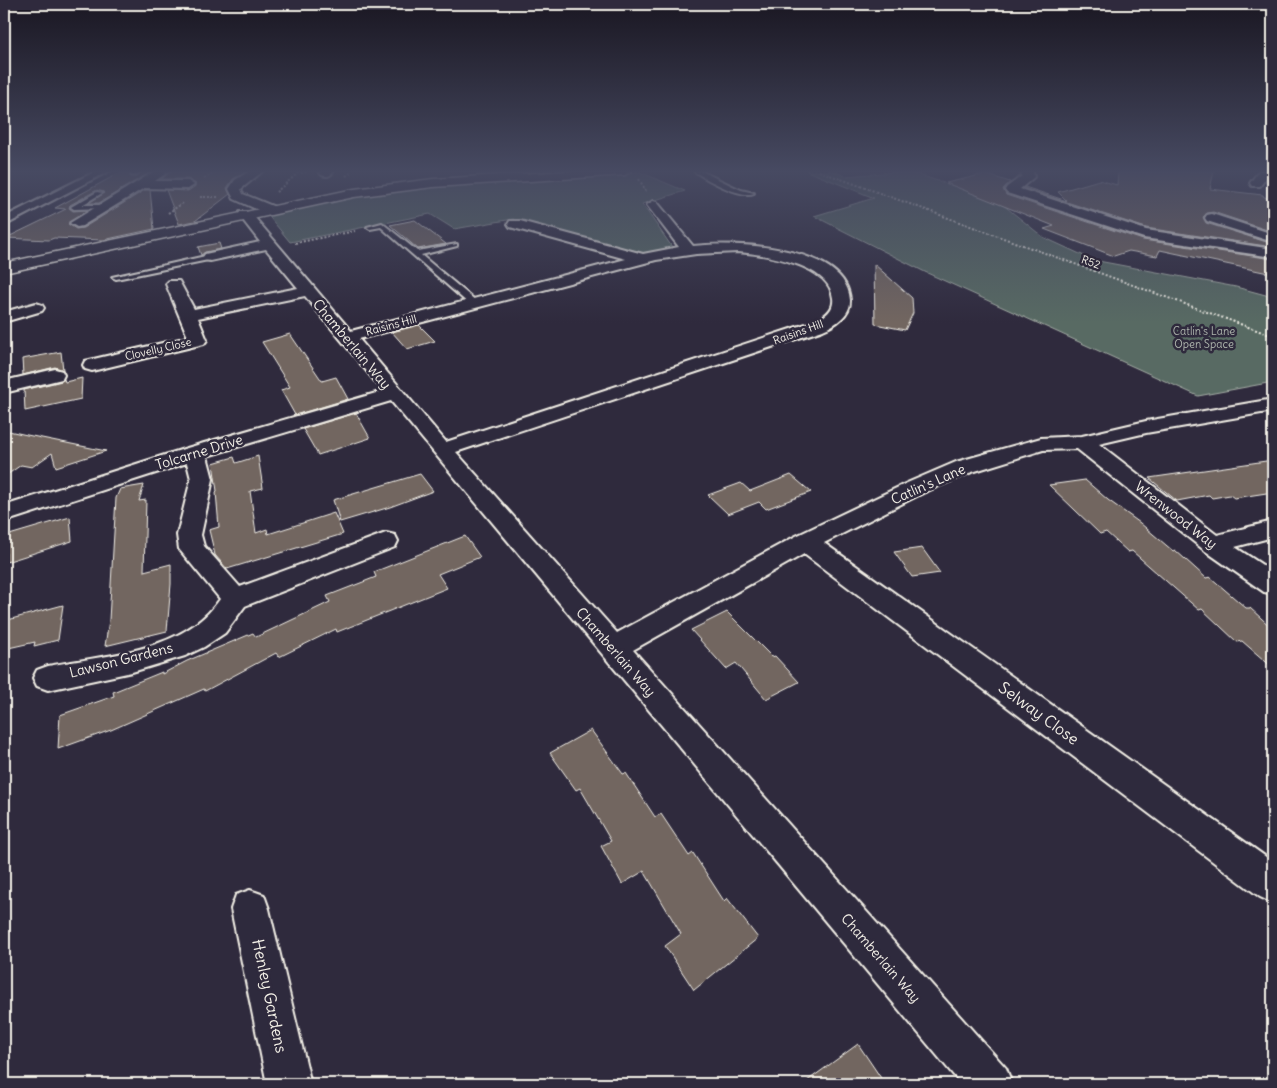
<svg xmlns="http://www.w3.org/2000/svg" width="1277" height="1088" font-family="Delius,sans-serif">
	<style>
		.green { fill: #586b64; stroke: #a6aea6 }
		.building { fill: #726661; stroke: #f4f1e8 }
		.lines { fill: none; stroke-linecap: round; stroke-linejoin: round }
		.lane-casing { stroke: #f4f1e8; stroke-width: 4 }
		.street-casing { stroke: #f4f1e8; stroke-width: 4 }
		.secondary-casing { stroke: #f4f1e8; stroke-width: 3 }
		.path { stroke: #f4f1e8; stroke-width: 2; stroke-dasharray: 2 2; stroke-linecap: butt }
		.lane { fill: #2f2a3d; fill-rule: evenodd }
		.street { fill: #2f2a3d; fill-rule: evenodd }
		.secondary { fill: #2f2a3d; fill-rule: evenodd }
		.rail { stroke: #f4f1e8; stroke-width: 2 }
		.labels { text-anchor: middle; stroke-width: 5; stroke-linejoin: round; paint-order: stroke }
		.far-street-label { font-size: 11px; fill: #f4f1e8; stroke: #2f2a3d }
		.far-park-label { font-size: 11px; fill: #aeb5ad; stroke: #2f2a3d }
		.street-label { font-size: 14px; fill: #f4f1e8; stroke: #2f2a3d }
		.near-street-label { font-size: 16px; fill: #f4f1e8; stroke: #2f2a3d }
	</style>
	<rect width="100%" height="100%" fill="#2f2a3d"/>
	<filter id="ink" filterUnits="userSpaceOnUse"><feTurbulence type="fractalNoise" baseFrequency=".02" numOctaves="2"/><feDisplacementMap in="SourceGraphic" scale="10" xChannelSelector="R" yChannelSelector="G"/><feConvolveMatrix kernelMatrix="1 2 1 2 8 2 1 2 1" color-interpolation-filters="sRGB"/></filter>
	<g filter="url(#ink)">
		<g class="green">
			<path d="M807,171H832L846,176L907,171L997,200L1043,237L1093,260L1236,287L1273,297V382L1198,396L925,272L814,216L874,198Z"/>
			<path d="M640,172L685,191L642,204L672,247L643,254L513,219L454,229L430,214L290,242L266,213L355,195L438,185Z"/>
		</g>
		<g class="building">
			<path d="M123,171H132L129,175L131,177H136L143,171H149V173L99,203H89L104,193L97,190L70,205L69,208L73,211L87,210L68,224L76,229L83,228L145,190H150L154,229L103,240L54,238L49,240L6,238L66,209L55,208Z"/>
			<path d="M171,171H247L233,179L227,188L230,194L195,221L179,224L166,190L188,191L196,184L188,179H162Z"/>
			<path d="M1118,171H1214L1210,189L1263,195L1264,197L1273,199V232L1213,212L1207,213L1203,217L1206,223L1273,244V247L1146,228L1024,188L1025,187L1067,201L1058,192L1099,180L1117,185Z"/>
			<path d="M985,174L1010,182L1003,189L1006,195L1143,240L1273,259V274L1160,250L1157,256L1129,251L1114,256L1044,229L1054,226L946,183Z"/>
			<path d="M415,220L446,244L418,249L390,225Z"/>
			<path d="M219,243L221,249L205,252L201,255L198,247Z"/>
			<path d="M874,264L912,298L913,313L905,330L875,324Z"/>
			<path d="M419,325L435,341L407,349L392,332Z"/>
			<path d="M290,334L322,381L336,377L348,399L295,415L281,390L290,387L262,342Z"/>
			<path d="M61,352L63,370L55,367L23,375L22,359Z"/>
			<path d="M82,378L81,399L25,411L24,390L62,381L64,379L65,382Z"/>
			<path d="M356,413L370,438L318,455L303,429Z"/>
			<path d="M4,430L27,435L106,451L56,467L52,453L32,467L21,465L4,477Z"/>
			<path d="M258,456L263,488L250,491L256,533L267,529L268,534L334,513L343,534L227,569L215,555L209,530L219,527L216,492L217,491L213,463L234,457L236,463Z"/>
			<path d="M1273,460V492L1234,498L1230,495L1212,498L1209,495L1177,501L1149,478Z"/>
			<path d="M420,474L433,491L390,507L340,522L333,500Z"/>
			<path d="M791,475L811,492L766,509L759,502L728,514L708,495L741,483L750,491Z"/>
			<path d="M1085,480L1108,500L1140,523L1173,551L1175,550L1206,578L1210,577L1246,608H1250L1273,629V668L1242,641L1237,642L1202,609L1199,610L1132,551L1128,552L1106,532L1100,534L1049,485Z"/>
			<path d="M144,485L139,501L146,500L144,571L171,564V584L167,631L105,646L109,620L116,498L120,489Z"/>
			<path d="M70,517L72,541L6,562V536Z"/>
			<path d="M465,536L480,557L438,574L447,588L337,632L336,629L279,657L276,653L205,691L204,689L111,730L58,749L60,715L114,696L113,692L162,672V674L187,661L253,633L256,637L330,602L327,596L376,577L374,572Z"/>
			<path d="M922,548L940,573L912,577L894,552Z"/>
			<path d="M63,605L58,640L34,646L35,642L4,649V621Z"/>
			<path d="M727,612L772,657L775,656L799,682L766,699L736,663L726,669L691,630Z"/>
			<path d="M591,730L623,774L626,773L655,817L661,814L689,856L693,853L724,901L727,898L758,938L694,990L665,946L681,934L644,871L622,884L601,846L611,841L580,788L576,790L550,753Z"/>
			<path d="M858,1044L885,1084H803Z"/>
		</g>
		<g class="lines">
			<defs>
				<g id="lane">
					<path d="M134,171H141L135,175H131Z"/>
					<path d="M694,171H701L741,190L754,193C742,199 705,179 694,171Z"/>
					<path d="M97,192L102,193L82,205H103L105,206V208L74,209L71,207Z"/>
					<path d="M382,223L417,251L457,244V246L421,255L476,301V305H470L381,227L370,229L367,227Z"/>
					<path d="M210,255H213V259L116,279L112,277Z"/>
				</g>
				<g id="street">
					<path d="M155,171H169L155,181H188L194,185L188,189L144,188L82,226L77,227L70,223Z"/>
					<path d="M250,171H263L241,189L243,194L275,207L276,210L275,213H265L234,199L229,189L235,180Z"/>
					<path d="M322,171H334C330,176 328,177 322,175L320,173Z"/>
					<path d="M1021,171H1033L1034,177L1020,189L1146,230L1273,249V257L1144,238L1007,193L1005,190L1007,187L1022,176Z"/>
					<path d="M1259,171H1271L1260,186H1252L1250,183Z"/>
					<path d="M653,201L657,202L693,246C732,241 846,245 850,300C851,315 835,325 823,330L456,452L617,633L796,536L907,483L956,462L1041,438L1082,436L1146,421L1273,399V411L1146,433L1099,444L1217,535L1273,521V537L1235,547L1273,572V594L1264,592L1204,550L1077,449L1043,450L972,472L923,493L824,543L1273,862V903L1260,897L804,554L633,650L1006,1068L1012,1084H961L391,401L207,456L213,479L201,535L204,546L240,587L386,533L395,535L398,541L395,547L245,606L225,633L204,647L185,656L132,672L48,690L37,686L33,678L37,670L48,666C106,655 184,652 220,599L179,549L177,535L191,479L187,463L4,522V506L187,448L383,391L305,296L198,318L207,340L204,344L92,371L85,369L83,365L85,361L188,337L166,284L169,281H179L194,309L298,288L266,249L210,261L205,260L203,257L205,254L260,242L239,215L240,212H250L351,331L626,259L510,227L508,224L510,221H520L643,254L679,247L647,205ZM737,252C764,254 830,264 833,298C835,312 821,319 809,323L446,442L359,339L656,260L696,254Z"/>
					<path d="M1212,214L1273,234V242L1207,221L1205,218L1207,215Z"/>
					<path d="M36,303L42,305L44,308L42,311L4,322V312Z"/>
					<path d="M55,369L62,371L64,375L62,379L4,393V381Z"/>
					<path d="M250,890L264,895L269,909L311,1084H267L231,909L236,895Z"/>
				</g>
				<path id="secondary" d="M567,171H631L625,175L433,187L354,197L4,273V263L354,189L433,179Z"/>
			</defs>
			<use href="#lane" class="lane-casing"/>
			<use href="#street" class="street-casing"/>
			<use href="#secondary" class="secondary-casing"/>
			<g class="path">
				<path d="M819,171L1273,336"/>
				<path d="M346,176L352,171"/>
				<path d="M204,179L216,171"/>
				<path d="M639,179L646,191"/>
				<path d="M276,192L298,173L307,172"/>
				<path d="M200,197H218"/>
				<path d="M168,213L183,203"/>
				<path d="M295,243L355,231"/>
			</g>
			<use href="#lane" class="lane"/>
			<use href="#street" class="street"/>
			<use href="#secondary" class="secondary"/>
			<g class="rail">
				<path d="M4,216L94,171"/>
				<path d="M4,227L111,171"/>
			</g>
		</g>
	</g>
	<linearGradient id="sky" x2="0" y2="1"><stop stop-color="#1a1722"/><stop offset="0.53" stop-color="#474a62"/><stop offset="1" stop-color="#474a62" stop-opacity="0"/></linearGradient>
	<rect width="1277" height="323" fill="url(#sky)"/>
	<g class="labels">
		<g class="far-street-label">
			<text transform="translate(1091 262) rotate(20)" y="4">R52</text>
			<text transform="translate(391 325) rotate(-15)" y="4">Raisins Hill</text>
			<text transform="translate(798 332) rotate(-20)" y="4">Raisins Hill</text>
			<text transform="translate(158 349) rotate(-13)" y="4">Clovelly Close</text>
		</g>
		<g class="far-park-label">
			<text x="1204" y="335">Catlin's Lane<tspan x="1204" dy="13">Open Space</tspan></text>
		</g>
		<g class="street-label">
			<text transform="translate(352 344) rotate(50)" y="5">Chamberlain Way</text>
			<text transform="translate(199 452) rotate(-17)" y="5">Tolcarne Drive</text>
			<text transform="translate(928 484) rotate(-24)" y="5">Catlin's Lane</text>
			<text transform="translate(1176 515) rotate(38)" y="5">Wrenwood Way</text>
			<text transform="translate(616 652) rotate(49)" y="5">Chamberlain Way</text>
			<text transform="translate(121 660) rotate(-14)" y="5">Lawson Gardens</text>
			<text transform="translate(881 958) rotate(49)" y="5">Chamberlain Way</text>
		</g>
		<g class="near-street-label">
			<text transform="translate(1039 713) rotate(36)" y="6">Selway Close</text>
			<text transform="translate(270 996) rotate(78)" y="6">Henley Gardens</text>
		</g>
	</g>
	<rect width="1277" height="1088" fill="none" stroke="#2f2a3d" stroke-width="20"/>
	<rect x="10" y="10" width="1257" height="1068" fill="none" stroke="#f4f1e8" stroke-width="2" filter="url(#ink)"/>
</svg>
